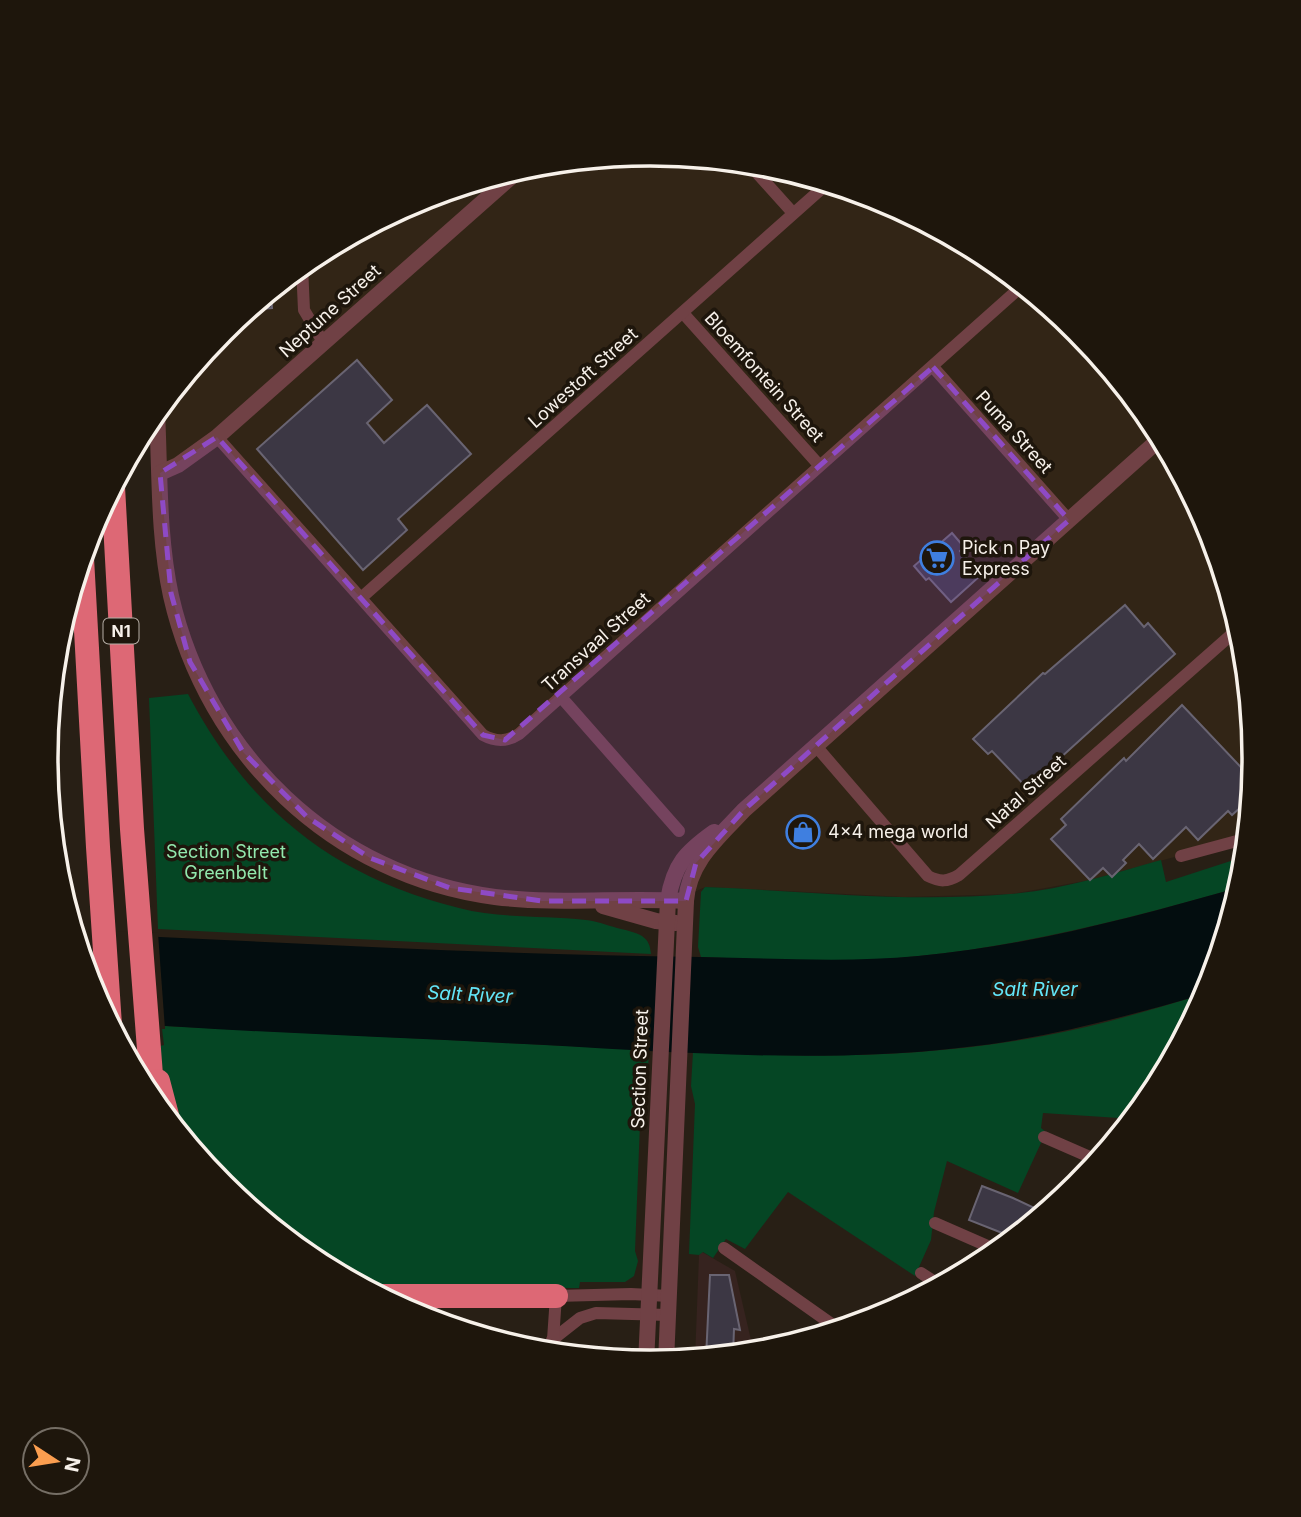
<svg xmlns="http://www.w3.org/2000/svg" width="1301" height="1517" font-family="Inter,sans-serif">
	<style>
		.commercial { fill: #36231f }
		.built { fill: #322516 }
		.green { fill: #054624 }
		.water { fill: #030d0f }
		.pier { fill: #281f15 }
		.building { fill: #3c3744; stroke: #696472; stroke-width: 2 }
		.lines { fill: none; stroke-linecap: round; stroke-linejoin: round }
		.minor { stroke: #704145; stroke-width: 12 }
		.tertiary { stroke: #704145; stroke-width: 16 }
		.motorway { stroke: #dd6875; stroke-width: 24 }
		.marked { fill: #8e4ac5; fill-opacity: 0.2; stroke: #8e4ac5; stroke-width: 5; stroke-dasharray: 14 9; stroke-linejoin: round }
		.labels { text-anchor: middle; stroke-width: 7; stroke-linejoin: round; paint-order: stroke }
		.shield { fill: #1e160c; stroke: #b6afa7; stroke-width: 2 }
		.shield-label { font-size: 16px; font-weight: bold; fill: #f7f1ea }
		.street-label { font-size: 18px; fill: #f7f1ea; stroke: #1e160c }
		.poi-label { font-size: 18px; fill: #f7f1ea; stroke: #1e160c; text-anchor: start }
		.park-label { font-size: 18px; fill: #92e8ad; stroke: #1e160c }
		.water-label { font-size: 19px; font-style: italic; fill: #63e6f8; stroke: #1e160c }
		.rim { fill: none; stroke: #f7f1ea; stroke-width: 3.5 }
	</style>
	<rect width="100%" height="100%" fill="#281f15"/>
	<path class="commercial" d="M702,1252L735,1271L754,1353L695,1359L699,1255Z"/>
	<path class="built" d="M651,154L769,165L882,200L987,256L1079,331L1154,423L1210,527L1244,641L1255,758L1248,837L1090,880L1012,894L904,897L705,887L660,908L542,900L457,890L328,832L231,733L175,609L156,412L223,330L315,255L419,199L533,165Z"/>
	<g class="green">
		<path d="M188,694C248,808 333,877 459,908C501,919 543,915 586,920C596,921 607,925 617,928C625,930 635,932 642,936C649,941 650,946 651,954L158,929L149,698Z"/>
		<path d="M1246,856L1241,887C1135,917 1029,945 919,956C847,964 774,960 701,957L698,947L701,892L705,887C806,891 908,903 1010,894C1061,890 1112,874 1161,860L1166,882Z"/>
		<path d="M1208,993L1153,1095L1134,1119L1043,1113L1041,1128L1046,1132L1018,1193L947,1161L934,1212L931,1240L915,1276L788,1192L745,1249L726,1239L713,1258L703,1252L699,1255L689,1254L695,1104L691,1086L693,1052C810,1058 927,1058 1043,1036C1099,1026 1153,1009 1208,993Z"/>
		<path d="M165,1026L649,1050L647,1085L641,1098L635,1251L638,1261L634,1276L625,1282H580L579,1288L375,1287L358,1285L314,1261L222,1186L177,1130L164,1088L160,1046L164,1045L162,1029H165Z"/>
	</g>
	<path class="water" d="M1241,887L1208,993C1124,1017 1045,1039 958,1048C807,1065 654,1050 503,1043C371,1036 240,1032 109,1022L91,990L74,933C283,942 491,955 700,957C773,958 845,963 918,956C1029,946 1134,917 1241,887Z"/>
	<path class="pier" d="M73,929L158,933L165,1029L111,1026L91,990Z"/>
	<g class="building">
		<path d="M271,291L272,308L248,310Z"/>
		<path d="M357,360L392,400L367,423L384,443L427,405L471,454L398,519L407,530L363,570L257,449Z"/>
		<path d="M952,533L964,547L960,551L981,575L951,602L929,578L926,580L914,566Z"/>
		<path d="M1125,605L1144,627L1148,623L1175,654L1027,788L992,751L988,754L973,739L1043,673L1045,674Z"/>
		<path d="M1182,705L1253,780L1252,797L1232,815L1228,811L1198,840L1186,827L1153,859L1139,844L1123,860L1126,863L1112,877L1103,868L1090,880L1051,839L1066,825L1061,819L1124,758L1126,761Z"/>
		<path d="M982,1186L1013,1198L1045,1213L1015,1238L969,1220Z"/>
		<path d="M710,1275H729L740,1330L734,1329L733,1355L706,1358Z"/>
	</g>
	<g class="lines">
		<g class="minor">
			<path d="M748,163L793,213"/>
			<path d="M302,266L304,310L323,342"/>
			<path d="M683,313L819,465"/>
			<path d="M933,367L1069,520"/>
			<path d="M217,437L483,735C496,742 507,742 519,734L1023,285"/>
			<path d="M361,598L828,183"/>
			<path d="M561,697L679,831"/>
			<path d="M815,745L928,876C940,882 947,882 959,875L1240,627"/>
			<path d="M1181,856L1248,838"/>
			<path d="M1044,1137L1099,1161"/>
			<path d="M935,1223L999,1251"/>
			<path d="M724,1248L840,1330"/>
			<path d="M921,1273L941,1286"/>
			<path d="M552,1340L580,1318L596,1313L668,1315"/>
			<path d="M552,1354L556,1296L631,1294L669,1296"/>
		</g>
		<g class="tertiary">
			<path d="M157,411C160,472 158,536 171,596C207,754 333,876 495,897C559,905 622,897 686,901"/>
			<path d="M160,473L178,465L217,437L520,169"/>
			<path d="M603,906L656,921L676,923"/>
			<path d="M666,1362L686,901C689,861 719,837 744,810L1162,437"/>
			<path d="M646,1363L668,900C674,864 686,852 714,832"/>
		</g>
		<g class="motorway">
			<path d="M113,487L132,829L153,1101"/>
			<path d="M82,558L98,847L110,1025"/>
			<path d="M158,1081L168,1119"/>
			<path d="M380,1296H556"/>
		</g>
	</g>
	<path class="marked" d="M933,367L1069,520L744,810L696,863L686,901H542L450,888L370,858L307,817L243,752L190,662L171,593L160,473L217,437L483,735L505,740Z"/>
	<defs>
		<symbol id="supermarket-ring" viewBox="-11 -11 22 22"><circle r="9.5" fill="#1e160c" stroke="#3f7fe0" stroke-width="1.5"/><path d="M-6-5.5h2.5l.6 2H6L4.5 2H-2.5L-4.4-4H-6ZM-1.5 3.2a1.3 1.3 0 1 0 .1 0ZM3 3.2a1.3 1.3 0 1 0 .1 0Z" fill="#3f7fe0"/></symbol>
		<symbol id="shop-ring" viewBox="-11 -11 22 22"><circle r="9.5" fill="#1e160c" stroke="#3f7fe0" stroke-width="1.5"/><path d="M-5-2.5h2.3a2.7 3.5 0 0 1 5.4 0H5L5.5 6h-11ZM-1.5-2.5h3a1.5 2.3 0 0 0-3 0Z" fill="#3f7fe0"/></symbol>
	</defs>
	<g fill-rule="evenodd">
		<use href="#supermarket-ring" x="918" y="539" width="38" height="38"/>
		<use href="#shop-ring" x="784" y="813" width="38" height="38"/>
	</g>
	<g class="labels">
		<rect class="shield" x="103.5" y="618.5" width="35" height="25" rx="5"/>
		<g class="shield-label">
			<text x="121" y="637">N1</text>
		</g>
		<g class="street-label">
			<text transform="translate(330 311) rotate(-42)" y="6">Neptune Street</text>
			<text transform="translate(764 377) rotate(48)" y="6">Bloemfontein Street</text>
			<text transform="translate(583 378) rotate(-42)" y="6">Lowestoft Street</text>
			<text transform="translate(1014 432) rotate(48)" y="6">Puma Street</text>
			<text transform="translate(596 642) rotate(-42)" y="6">Transvaal Street</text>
			<text transform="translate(1026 792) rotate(-42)" y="6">Natal Street</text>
			<text transform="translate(640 1069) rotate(-88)" y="6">Section Street</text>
		</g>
		<g class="poi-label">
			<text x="962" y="554">Pick n Pay<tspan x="962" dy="21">Express</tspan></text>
			<text x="828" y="838">4x4 mega world</text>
		</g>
		<g class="park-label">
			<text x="226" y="858">Section Street<tspan x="226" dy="21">Greenbelt</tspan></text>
		</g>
		<g class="water-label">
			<text x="1035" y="996">Salt River</text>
			<text transform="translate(470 994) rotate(3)" y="7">Salt River</text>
		</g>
	</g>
	<path d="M0 0H1301V1517H0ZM58 758a592 592 0 1 1 1184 0a592 592 0 1 1-1184 0Z" fill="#1e160c" fill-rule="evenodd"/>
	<path class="rim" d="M58 758a592 592 0 1 1 1184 0a592 592 0 1 1-1184 0Z"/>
	<g transform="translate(56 1461) rotate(102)"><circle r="33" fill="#1e160c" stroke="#756e65" stroke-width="2"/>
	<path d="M0-5L12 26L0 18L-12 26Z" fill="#fb9e50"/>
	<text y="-10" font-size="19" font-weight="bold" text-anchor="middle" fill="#f7f1ea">N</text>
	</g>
</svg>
